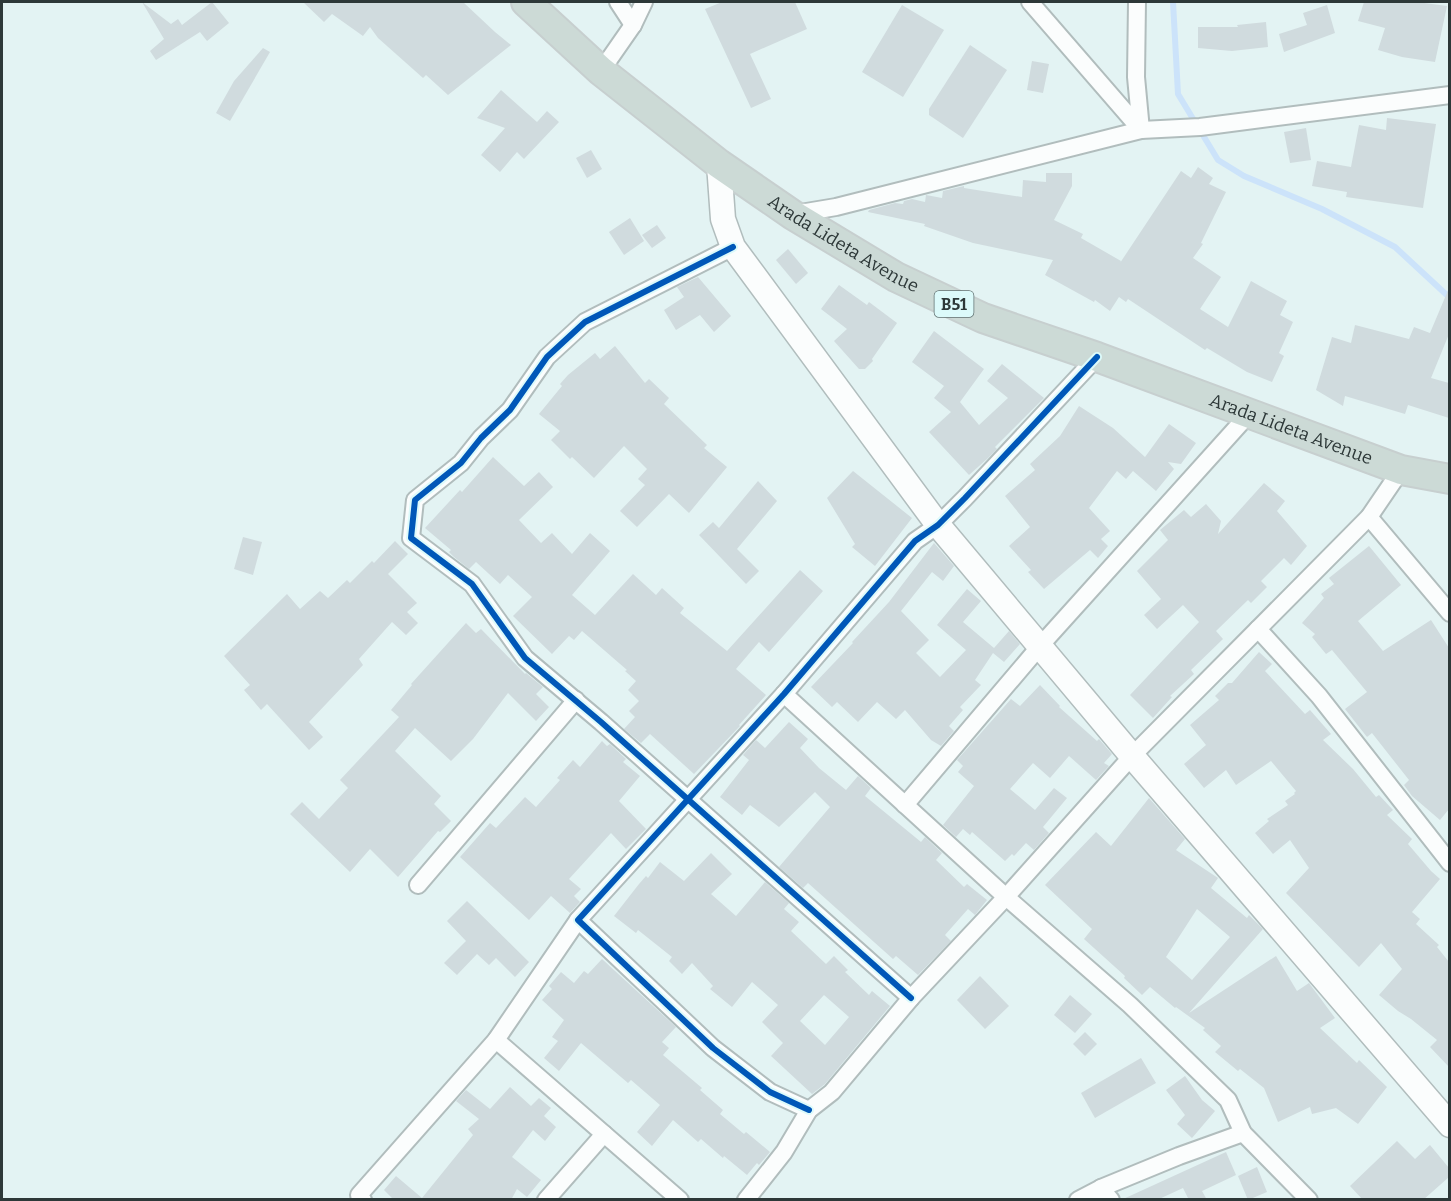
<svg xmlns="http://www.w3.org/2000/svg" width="1451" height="1201" font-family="Bitter,serif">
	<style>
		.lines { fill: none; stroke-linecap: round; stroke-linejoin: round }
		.stream { stroke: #cce3fa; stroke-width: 6 }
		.building { fill: #d0dbde; fill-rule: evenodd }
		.minor-casing { stroke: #b1bdbd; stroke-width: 20 }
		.secondary-casing { stroke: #b1bdbd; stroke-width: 27 }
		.trunk-casing { stroke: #c7cfcf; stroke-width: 32 }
		.minor { stroke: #fbfdfd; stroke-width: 16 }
		.secondary { stroke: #fbfdfd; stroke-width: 24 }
		.trunk { stroke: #ccdad6; stroke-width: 28 }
		.cycleway-casing { stroke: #dcfafa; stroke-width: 10 }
		.cycleway { stroke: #0057b8; stroke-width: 6 }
		.labels { text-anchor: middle; stroke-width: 5; stroke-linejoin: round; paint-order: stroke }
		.shield { fill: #dcfafa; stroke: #627272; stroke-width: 1.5 }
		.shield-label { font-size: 16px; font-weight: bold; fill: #2d3838 }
		.street-label { font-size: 18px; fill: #2d3838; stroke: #dcfafa }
	</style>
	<rect width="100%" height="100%" fill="#e3f3f3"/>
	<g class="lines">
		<path class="stream" d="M1173,2L1178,94L1218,160L1244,176L1322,209L1395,247L1450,298"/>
	</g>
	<g class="building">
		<path d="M142,2L171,24L178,19L182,25L212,2L229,23L207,41L200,32L156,60L150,51L164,39Z"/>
		<path d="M303,2H463L495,32L511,45L448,95L426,75L423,78L378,38L370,27L363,36L332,14L324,22Z"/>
		<path d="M722,2H795L807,29L750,54L771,99L751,108L705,9Z"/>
		<path d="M1364,2H1417L1447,6L1435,62L1402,57L1378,50L1385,28L1358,21Z"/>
		<path d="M902,5L944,30L903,97L862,72Z"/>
		<path d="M1327,5L1335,33L1284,52L1279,34L1307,25L1303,13Z"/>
		<path d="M1266,22L1268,47L1232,51L1198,48V27H1238L1237,25Z"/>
		<path d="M970,45L1007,70L963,138L929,115V109Z"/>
		<path d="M263,48L270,52L230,121L216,113L234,81Z"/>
		<path d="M1032,61L1049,64L1043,93L1027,90Z"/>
		<path d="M501,90L537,122L547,111L559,122L524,159L517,152L500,172L481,155L505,128L477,118Z"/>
		<path d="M1387,118L1436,124L1423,208L1346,197L1347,192L1312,186L1317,161L1351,167L1359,125L1386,130Z"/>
		<path d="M1306,128L1311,160L1290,163L1284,132Z"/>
		<path d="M591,150L602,169L587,178L576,158Z"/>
		<path d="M1198,167L1213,178L1209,184L1226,192L1201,243L1203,244L1193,258L1221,277L1200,309L1228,327L1251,281L1287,301L1280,315L1293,322L1279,353L1284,356L1272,382L1247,372L1207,348L1205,350L1128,299L1126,302L1119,297L1110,311L1095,300L1094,302L1045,275L1053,260L973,243L924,226L925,224L868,212L869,210L895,203L903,204L904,201L912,199L925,202L926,195L942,198L943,191L964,186V188L1022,197L1023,180L1046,182V173H1072V186L1054,220L1083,234L1081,238L1121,261L1120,263L1181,171L1191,178Z"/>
		<path d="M630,218L644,241L624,255L609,232Z"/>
		<path d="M657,225L666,238L652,248L642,235Z"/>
		<path d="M788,249L808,273L796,284L776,260Z"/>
		<path d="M698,277L731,316L714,332L700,315L676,330L664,310L684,297L677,287Z"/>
		<path d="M839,285L867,305L869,302L897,323L872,359L873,361L865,369H859L834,341L847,329L821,309Z"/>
		<path d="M1449,288V334L1431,378L1449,383V418L1408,405L1405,414L1345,396L1343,406L1316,390L1332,337L1351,343L1355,325L1409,339L1414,327L1430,333Z"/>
		<path d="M934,331L984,369L960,402L979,425L1008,398L987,381L1002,364L1044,398L995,447L997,449L987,459L969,475L929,432L951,412L934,398L944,386L912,362Z"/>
		<path d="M615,346L645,383L649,379L669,398L664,404L707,445L704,448L727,467L689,513L669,494L637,527L620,511L645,485L638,479L647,469L624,446L594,478L572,457L570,459L551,440L560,431L539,414L562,386L560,384L568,375L595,353L600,359Z"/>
		<path d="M1079,406L1113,428L1145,457L1169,424L1196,443L1181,464L1168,462L1174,469L1156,491L1133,471L1126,479L1117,471L1089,508L1110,531L1101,539L1108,546L1098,558L1090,550L1044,589L1028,572L1031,570L1009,546L1030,527L1005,496L1035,470L1030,464L1060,436Z"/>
		<path d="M493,457L524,486L539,472L553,487L519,520L541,543L552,533L572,554L590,533L610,551L572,595L595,615L633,574L656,595L662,588L684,608L680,613L727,651L800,570L823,591L769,652L759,642L736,669L766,695L739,725L740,726L694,774L650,734L641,743L624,729L635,717L629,711L639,701L628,690L636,681L625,671L627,670L582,631L574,640L569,636L552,654L513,616L532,597L508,575L500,584L476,562L469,569L454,557L449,552L451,550L425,528L460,490L462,492Z"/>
		<path d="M853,471L912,518L875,566L852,547L855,544L827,498Z"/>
		<path d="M758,481L777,501L737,549L759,571L746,584L699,535L713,522L719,528Z"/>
		<path d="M1264,483L1285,501L1277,511L1307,546L1291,565L1284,558L1261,581L1267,587L1251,603L1248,600L1216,631L1223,639L1191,670L1194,674L1170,696L1172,697L1153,718L1130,695L1199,622L1183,605L1157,629L1144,615L1161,599L1137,571L1168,540L1160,530L1184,510L1191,517L1206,504L1221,521L1218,534Z"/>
		<path d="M243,537L262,542L253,575L234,569Z"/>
		<path d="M395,541L408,554L388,574L417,603L407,612L418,623L406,635L392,622L359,659L363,665L309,722L323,737L309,750L267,704L261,710L244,690L250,685L224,656L287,594L300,609L320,591L328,598L347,580L350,583L372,561L374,563Z"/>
		<path d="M934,543L954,566L943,581L932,572L901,611L929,640L916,653L940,677L966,650L937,625L967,589L981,601L963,622L994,648L1009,631L1020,644L1004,662L993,653L975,680L981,685L960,707L963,710L949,726L954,731L941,746L931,740L905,710L896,719L877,702L858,722L837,702L832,707L811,687L853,643L852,642L889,602Z"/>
		<path d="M1369,546L1401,585L1358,621L1383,651L1431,620L1449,648V809L1440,820L1412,796L1404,785L1409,780L1372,733L1367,737L1345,709L1367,692L1332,650L1326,654L1312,637L1315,634L1302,623L1324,598L1321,594L1334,584L1329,578Z"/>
		<path d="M466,623L476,633L481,629L525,674L526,673L543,687L536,694L549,707L536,721L508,693L473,739L451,761L415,728L395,751L441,796L434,804L451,821L440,832L438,831L398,877L370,849L350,872L290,814L302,802L319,819L348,788L340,780L399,717L391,710L412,685L411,684Z"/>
		<path d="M1259,652L1272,664L1265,671L1305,714L1310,710L1331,734L1323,740L1353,769L1376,797L1379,795L1393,810L1387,815L1412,839L1408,844L1431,871L1440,879L1412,912L1420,919L1416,924L1439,945L1437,947L1449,962V1067L1430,1047L1437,1040L1411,1019L1398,1011L1379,995L1402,969L1381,943L1359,967L1286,893L1309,868L1290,840L1273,854L1255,833L1269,821L1267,819L1288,805L1285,801L1295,794L1294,793L1296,791L1271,761L1236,785L1226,770L1204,788L1184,764L1206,745L1190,725L1219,700L1215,696L1228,683H1232Z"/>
		<path d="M1040,685L1060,706L1059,707L1097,741L1099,739L1112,754L1104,763L1109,766L1096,780L1069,756L1050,778L1033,763L1010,789L1035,810L1054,788L1067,798L1043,827L1049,833L1034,850L1026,843L1014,856L1012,854L1005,861L972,832L970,835L963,829L956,837L943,825L974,786L958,772L963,766L957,760L1011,699L1020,706Z"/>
		<path d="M789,722L808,739L800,748L819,768L846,790L858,776L871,788L865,796L921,842L925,837L942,853L936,860L964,887L967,884L987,900L975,915L968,909L945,935L951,941L918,975L896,956L893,959L808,883L803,888L779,867L830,807L815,792L779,827L750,805L742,815L720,797L749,760L743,755L756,740L765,748Z"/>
		<path d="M602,741L607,746L610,744L626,759L623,762L640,776L619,801L646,829L626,849L611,833L569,879L581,889L574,896L580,902L570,913L551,896L529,920L460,857L490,823L496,828L525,797L536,807L560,780L557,778L573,760L580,767Z"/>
		<path d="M1149,798L1185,839L1176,850L1218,878L1211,888L1247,918L1249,915L1263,929L1189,1013L1276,956L1297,991L1309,983L1335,1018L1320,1028L1357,1063L1359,1060L1387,1087L1358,1124L1336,1108L1312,1114L1310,1107L1278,1122L1264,1088L1240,1069L1238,1071L1215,1052L1221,1046L1203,1030L1205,1028L1176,1007L1175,1008L1150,987L1142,995L1124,978L1125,976L1084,939L1092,929L1045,885L1096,832L1111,846ZM1197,909L1230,937L1192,980L1166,957Z"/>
		<path d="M711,853L732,874L711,894L736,916L765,882L789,903L784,909L799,922L791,931L826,964L834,956L848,970L845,972L869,995L872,991L890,1006L825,1084L812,1094L771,1056L783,1043L762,1022L778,1005L752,982L732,1007L710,989L713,986L692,963L682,974L669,961L672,957L638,930L636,933L614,916L639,884L646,876L648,878L660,862L684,881ZM824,995L849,1017L825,1045L800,1021Z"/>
		<path d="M467,901L529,962L515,977L496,958L489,965L477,954L457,975L444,963L466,941L447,921Z"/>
		<path d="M602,959L676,1027L662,1042L669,1048L663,1055L702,1088L700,1090L723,1110L720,1114L744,1134L746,1132L770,1152L759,1165L757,1163L747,1175L724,1156L723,1158L701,1139L698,1142L673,1120L652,1146L637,1132L660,1105L631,1080L628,1083L581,1043L559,1071L544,1058L558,1041L552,1037L564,1020L542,1000L552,989L549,986L561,972L574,983L584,971L588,974Z"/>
		<path d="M980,976L1009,1006L985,1029L957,1000Z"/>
		<path d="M1070,995L1092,1014L1075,1033L1054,1015Z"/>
		<path d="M1085,1032L1097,1044L1085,1056L1073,1044Z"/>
		<path d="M1141,1058L1156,1083L1095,1118L1081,1093Z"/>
		<path d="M1185,1076L1202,1100L1215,1111L1192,1138L1177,1124L1185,1115L1166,1090Z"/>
		<path d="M510,1087L531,1106L539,1098L551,1108L544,1116L556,1127L545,1141L533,1130L512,1157L541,1180L527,1197L517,1189L511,1200H394L384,1190L396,1176L422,1198L473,1135L468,1129L479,1119L456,1101L466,1090L490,1109Z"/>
		<path d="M1397,1141L1415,1159L1430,1145L1449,1168V1177L1423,1200H1363L1350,1186Z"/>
		<path d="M1226,1152L1236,1175L1202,1191L1207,1200H1189L1183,1188L1157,1200H1121Z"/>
		<path d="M1257,1167L1267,1192L1248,1200L1238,1176Z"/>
	</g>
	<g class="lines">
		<defs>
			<g id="minor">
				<path d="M618,2L633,25"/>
				<path d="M1030,2L1141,130L1136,77L1137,2"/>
				<path d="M601,71L633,25L644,2"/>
				<path d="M794,214L836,207L1141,130L1200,127L1450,95"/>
				<path d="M733,247L585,322L547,357L510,410L481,438L461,463L415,500L411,538L472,584L525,658L601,722L911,998"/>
				<path d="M1369,517L1450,613"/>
				<path d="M1258,629L1319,696L1450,863"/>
				<path d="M784,694L1006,897L1130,1005L1228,1100L1243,1133L1309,1200"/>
				<path d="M905,805L1040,646L1248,415"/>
				<path d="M418,885L576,700"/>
				<path d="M496,1040L680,1200"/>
				<path d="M809,1110L770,1092L713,1048L578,920L784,694L915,541L938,525L965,498L1097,357"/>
				<path d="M363,1200L359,1195L496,1040L578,920"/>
				<path d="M546,1200L604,1134"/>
				<path d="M746,1200L784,1152L809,1110L832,1092L911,998L1006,897L1132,756L1369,517L1401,470"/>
				<path d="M1078,1200L1101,1188"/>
				<path d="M1111,1200L1101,1188L1179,1156L1243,1133"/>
			</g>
			<path id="secondary" d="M719,164L723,219L733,247L938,525L1132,756L1450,1125"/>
			<g id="trunk">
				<path id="s1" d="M526,2L601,71L719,164L793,215L896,277L983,318L1097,357L1401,470L1450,479"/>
			</g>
		</defs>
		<use href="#minor" class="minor-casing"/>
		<use href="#secondary" class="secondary-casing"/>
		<use href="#trunk" class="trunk-casing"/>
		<use href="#minor" class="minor"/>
		<use href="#secondary" class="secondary"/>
		<use href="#trunk" class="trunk"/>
		<defs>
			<g id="cycleway">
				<path d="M733,247L585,322L547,357L510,410L481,438L461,463L415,500L411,538L472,584L525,658L601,722L911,998"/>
				<path d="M809,1110L770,1092L713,1048L578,920L784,694L915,541L938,525L965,498L1097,357"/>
			</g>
		</defs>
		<use href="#cycleway" class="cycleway-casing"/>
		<use href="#cycleway" class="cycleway"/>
	</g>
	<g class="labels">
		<rect class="shield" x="934.5" y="291" width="39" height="26" rx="4.5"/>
		<g class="shield-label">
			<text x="954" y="310">B51</text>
		</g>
		<g class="street-label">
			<text dy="6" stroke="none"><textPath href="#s1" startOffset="400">Arada Lideta Avenue</textPath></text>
			<text dy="6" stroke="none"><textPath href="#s1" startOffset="886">Arada Lideta Avenue</textPath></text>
		</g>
	</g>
	<rect width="1451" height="1201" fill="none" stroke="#2d3838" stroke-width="6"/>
</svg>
